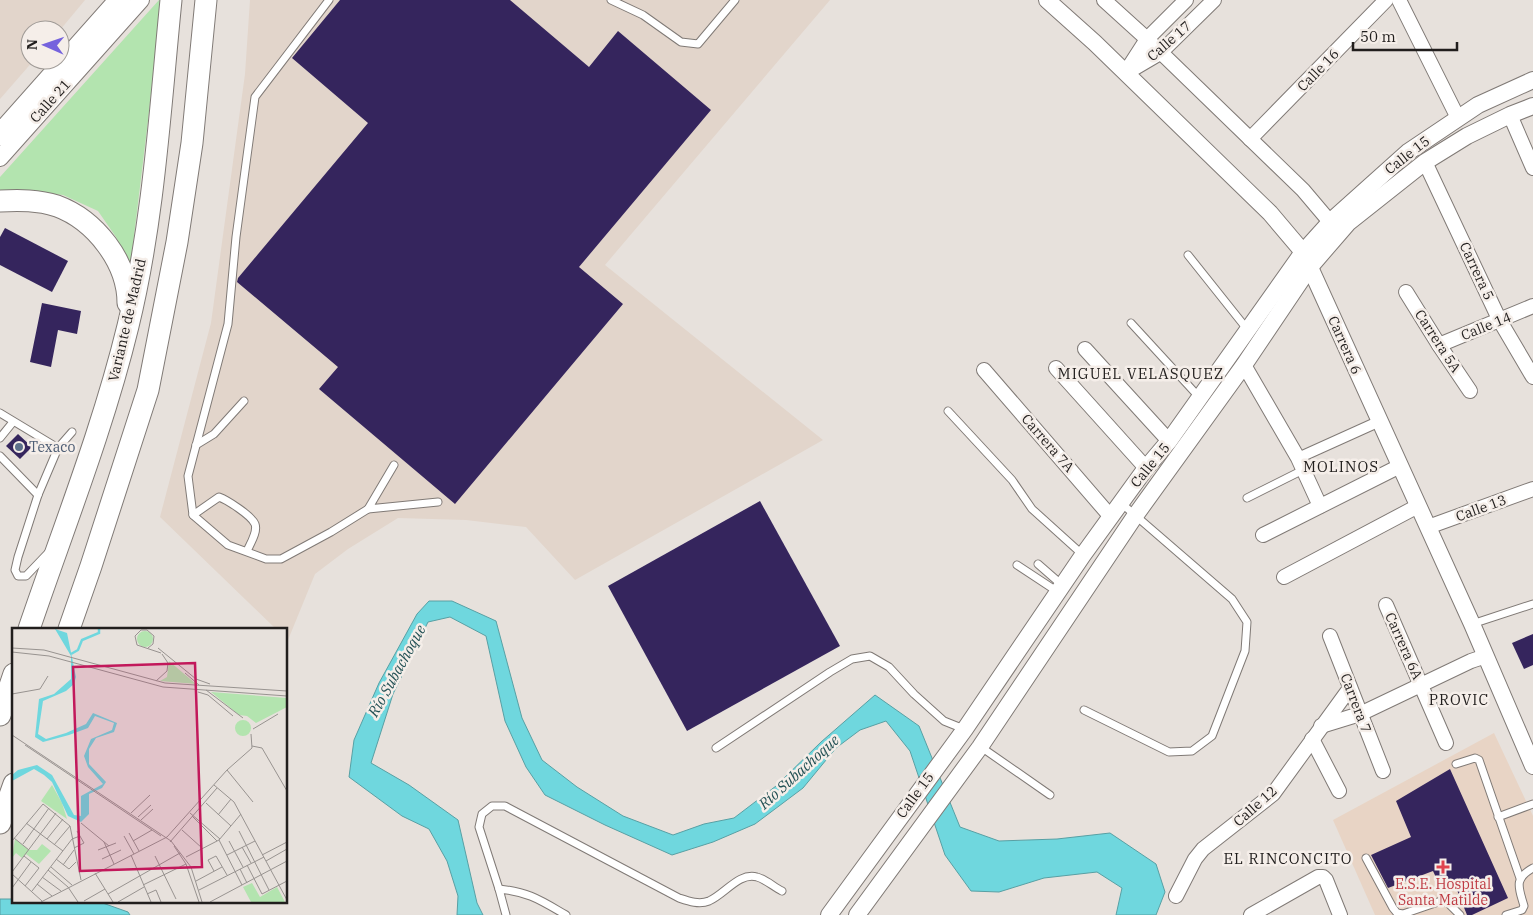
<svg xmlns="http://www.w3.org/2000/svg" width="1533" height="915" font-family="'IBM Plex Serif',serif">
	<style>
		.built { fill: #e2d5cb }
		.medical { fill: #e8d4c5 }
		.green { fill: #b3e4af }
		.water { fill: #6fd7de; stroke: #58a0a4 }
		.building { fill: #35255d }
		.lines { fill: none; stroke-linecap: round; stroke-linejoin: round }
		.service-casing { stroke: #807a76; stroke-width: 9 }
		.pedestrian-casing { stroke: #807a76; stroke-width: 12 }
		.minor-casing { stroke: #807a76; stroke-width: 16 }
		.tertiary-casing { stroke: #807a76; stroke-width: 18 }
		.primary-casing { stroke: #807a76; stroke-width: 23 }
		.service { stroke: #fff; stroke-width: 7 }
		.pedestrian { stroke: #fff; stroke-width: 10 }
		.minor { stroke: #fff; stroke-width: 14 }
		.tertiary { stroke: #fff; stroke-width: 16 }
		.primary { stroke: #fff; stroke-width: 21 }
		.service-dot { fill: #5c6f8a; stroke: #f5eee9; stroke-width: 2 }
		.health-dot { fill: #e0444e; stroke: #f5eee9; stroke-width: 2 }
		.labels { text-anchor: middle; stroke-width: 5; stroke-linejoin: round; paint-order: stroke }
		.street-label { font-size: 14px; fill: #211e1d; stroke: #f5eee9 }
		.service-label { font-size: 14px; fill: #4e5e75; stroke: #f5eee9; text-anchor: start }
		.health-label { font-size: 14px; fill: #be3a42; stroke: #f5eee9 }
		.neighbourhood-label { font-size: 15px; letter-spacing: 1px; fill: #211e1d; stroke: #f5eee9 }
		.water-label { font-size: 15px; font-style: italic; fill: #245256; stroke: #f5eee9 }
		.inset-river { fill: none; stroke: #6fd7de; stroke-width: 2.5 }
		.inset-road { fill: none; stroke: #989390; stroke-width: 1 }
		.view { fill: #c2185b; fill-opacity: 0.15; stroke: #c2185b; stroke-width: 2.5 }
		.inset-edge { fill: none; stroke: #211e1d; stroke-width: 2.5 }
	</style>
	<rect width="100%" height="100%" fill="#e7e1dc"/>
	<g class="built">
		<path d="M0,0H85L60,30H30V60H34L0,99Z"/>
		<path d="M250,0H830L605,265L823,440L575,580L526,527L466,520L398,518L348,549L315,574L288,640L286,639V629H276L160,517L211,323L245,74Z"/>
	</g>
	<path class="medical" d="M1494,733L1533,816V915H1375L1333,820Z"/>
	<path class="green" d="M159,0H161L148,121L130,269L116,237L98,211L63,195L29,191L0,194V177Z"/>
	<g class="water">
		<path d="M429,601H452L496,621L522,718L542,760L577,787L623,816L673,835L704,824L734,818L776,786L821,742L875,695L919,726L960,827L999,841L1057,839L1110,833L1156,864L1165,892L1156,915H1116L1122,888L1097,872L1044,878L999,892L971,891L945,855L910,751L886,721L860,730L836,748L803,788L755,824L713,842L672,855L605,825L545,795L526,767L505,721L486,636L450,617L428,622L393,694L371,763L409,785L458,820L477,903L483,915H457L458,896L447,861L429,829L402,816L349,777L354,740L379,683L417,614Z"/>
		<path d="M0,899H14V901H97L128,912L130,915H0Z"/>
	</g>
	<g class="building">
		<path d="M340,0H510L589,67L618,31L711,110L579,267L623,304L455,504L319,389L338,367L237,282L238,278L368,123L292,58Z"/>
		<path d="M5,228L68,261L52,292L0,265V237Z"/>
		<path d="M42,303L81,311L77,334L58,330L51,367L30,362Z"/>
		<path d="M18,434L32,447L20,459L6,446Z"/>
		<path d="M760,501L840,646L687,731L608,586Z"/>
		<path d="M1533,634V665L1524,669L1512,643Z"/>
		<path d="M1450,769L1508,898L1472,915H1467L1455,885L1441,888L1433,871L1388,888L1371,855L1411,837L1396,801Z"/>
	</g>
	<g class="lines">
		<defs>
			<g id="service">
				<path d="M329,0L255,97L236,237L228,324L188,476L193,515L228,545L266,559H281L331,532L368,509"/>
				<path d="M611,0L643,15L681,42L698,44L735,0"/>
				<path d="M1188,255L1247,329"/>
				<path d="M1131,323L1199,397"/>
				<path d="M948,411L1012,480L1032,509L1083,555"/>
				<path d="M0,413L58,448"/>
				<path d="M0,438L13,422"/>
				<path d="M196,445L214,434L244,401"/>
				<path d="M0,456L38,495"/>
				<path d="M394,465L368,509L438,502"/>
				<path d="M1247,498L1303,470"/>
				<path d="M193,515L219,497C227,500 251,515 255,524C258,532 250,544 247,551"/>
				<path d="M48,553L26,576H18L15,570L18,557L38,495L58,448L72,432"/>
				<path d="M1038,564L1062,585"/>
				<path d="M1017,565L1058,592"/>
				<path d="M1472,624L1533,604"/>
				<path d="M1084,710L1169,752L1192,751L1212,736L1245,651L1247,622L1232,599L1121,503"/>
				<path d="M981,747L1050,795"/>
				<path d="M716,748L830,672L852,659L870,656L889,667L914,694L944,721L964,729"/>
				<path d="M1456,764L1475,758L1479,760L1520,878"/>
				<path d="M1498,817L1533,804"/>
				<path d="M1366,858L1393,908L1397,913L1403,914L1441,901L1448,903L1460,915"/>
				<path d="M499,889L479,827L482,814L492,806H505L679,898C688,901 699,905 709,901C725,894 739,872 757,877C765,879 774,887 782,891"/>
				<path d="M506,915L499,889C529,892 540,900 566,915"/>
				<path d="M1506,915L1522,910L1524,906C1519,888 1513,879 1533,868"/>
			</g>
			<path id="pedestrian" d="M1298,458L1380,421"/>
			<g id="minor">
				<path d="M1104,0L1147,39L1303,190L1336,229"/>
				<path d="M1399,0L1458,118"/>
				<path d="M1127,70L1147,39L1186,0"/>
				<path d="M1126,73L1160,53L1214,0"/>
				<path d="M1510,115L1533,168"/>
				<path d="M1250,139L1386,0"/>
				<path d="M1425,162L1500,321L1533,377"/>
				<path d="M1406,292L1439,345L1470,391"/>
				<path d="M1439,345L1533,306"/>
				<path d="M1085,349L1169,441"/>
				<path d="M1244,365L1298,458L1320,506"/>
				<path d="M1056,368L1146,468"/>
				<path d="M984,370L1111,517"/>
				<path d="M1428,527L1533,489"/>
				<path d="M1263,535L1400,466"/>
				<path d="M1284,577L1418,506"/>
				<path d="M1386,605L1446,743"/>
				<path d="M1330,636L1383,771"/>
				<path d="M1321,726L1360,714L1471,661L1486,656"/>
				<path d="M1312,739L1339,791"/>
				<path d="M1176,896L1195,859L1203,849L1273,794L1350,688"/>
				<path d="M1251,915L1318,877H1323L1326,880L1340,915"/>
			</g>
			<g id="tertiary">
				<path d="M1047,0L1095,43L1270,213L1303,252L1472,624L1533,766"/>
				<path d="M0,158L141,0"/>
				<path d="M829,915L965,729L1083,555L1146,468L1169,441L1303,252L1331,221L1408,152L1478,105L1533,80"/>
				<path d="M857,915L980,747L1135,516L1244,365L1310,267L1348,223L1425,162L1467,136L1510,115L1533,106"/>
			</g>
			<g id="primary">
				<path d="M0,135L120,0"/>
				<path d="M0,201C20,200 38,200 57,206C95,220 128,262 128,303"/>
				<path d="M29,629C63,529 103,429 128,326C154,220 160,109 171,0"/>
				<path d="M69,629L91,566L148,390L177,242L192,143L206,0"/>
				<path d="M0,715L14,674"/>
				<path d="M0,823L14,784"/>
			</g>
		</defs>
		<use href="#service" class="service-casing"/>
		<use href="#pedestrian" class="pedestrian-casing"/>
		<use href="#minor" class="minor-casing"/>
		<use href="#tertiary" class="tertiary-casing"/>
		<use href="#primary" class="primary-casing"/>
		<use href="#service" class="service"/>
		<use href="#pedestrian" class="pedestrian"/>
		<use href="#minor" class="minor"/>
		<use href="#tertiary" class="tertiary"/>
		<use href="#primary" class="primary"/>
	</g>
	<circle class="service-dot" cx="19" cy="447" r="5"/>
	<path class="health-dot" d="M1440.5 859.5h5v5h5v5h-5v5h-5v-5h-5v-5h5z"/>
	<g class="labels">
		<g class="street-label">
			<text transform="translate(1169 41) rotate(-41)" y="5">Calle 17</text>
			<text transform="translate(1318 70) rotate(-46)" y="5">Calle 16</text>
			<text transform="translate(50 101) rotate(-48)" y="5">Calle 21</text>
			<text transform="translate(1407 155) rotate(-38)" y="5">Calle 15</text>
			<text transform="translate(1477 271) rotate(65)" y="5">Carrera 5</text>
			<text transform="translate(127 320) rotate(-77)" y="5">Variante de Madrid</text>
			<text transform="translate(1486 326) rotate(-22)" y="5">Calle 14</text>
			<text transform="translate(1438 341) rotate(57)" y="5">Carrera 5A</text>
			<text transform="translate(1345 345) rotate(66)" y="5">Carrera 6</text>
			<text transform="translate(1048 443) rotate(49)" y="5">Carrera 7A</text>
			<text transform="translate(1150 465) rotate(-51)" y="5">Calle 15</text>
			<text transform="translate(1481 508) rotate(-20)" y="5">Calle 13</text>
			<text transform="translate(1404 646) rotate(66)" y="5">Carrera 6A</text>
			<text transform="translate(1356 703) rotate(69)" y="5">Carrera 7</text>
			<text transform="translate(915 795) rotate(-54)" y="5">Calle 15</text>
			<text transform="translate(1255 806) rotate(-42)" y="5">Calle 12</text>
		</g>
		<g class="service-label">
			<text x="29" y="452">Texaco</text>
		</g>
		<g class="health-label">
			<text x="1443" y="889">E.S.E. Hospital<tspan x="1443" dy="16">Santa Matilde</tspan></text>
		</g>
		<g class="neighbourhood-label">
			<text x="1141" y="379">MIGUEL VELASQUEZ</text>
			<text x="1341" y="472">MOLINOS</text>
			<text x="1459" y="705">PROVIC</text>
			<text x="1288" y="864">EL RINCONCITO</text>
		</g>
		<g class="water-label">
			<text transform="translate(397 671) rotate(-61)" y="5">Río Subachoque</text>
			<text transform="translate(799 772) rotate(-42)" y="5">Río Subachoque</text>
		</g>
	</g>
	<g transform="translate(12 628)">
		<rect width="275" height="275" fill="#e7e1dc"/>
		<path d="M125 11a8 8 0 1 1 16 0a8 8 0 1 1-16 0ZM157,33L184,56L148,53L155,49ZM199,64L275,70V79L244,95L235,88L227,87ZM223 100a8 8 0 1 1 16 0a8 8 0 1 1-16 0ZM40,157L50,175L55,191L29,173ZM3,211L17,222H25L30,216L39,223L27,236L14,226L10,230L4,225L0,230ZM240,255L248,269L265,259L273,274H239L231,259Z" fill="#b3e4af"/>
		<path d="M43,1L55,5L64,49L62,56L54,63L31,73L26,106L34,111L54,105L74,96L81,85L105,95L102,104L84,110L77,121V136L94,154L90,160L77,166V186L69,194L56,188L40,154L32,147L22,141L0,153V147L6,142L25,137L40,147L62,187L69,188V168L91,156L76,139L72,128L79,111L100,102L102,95L83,88L76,100L57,107L31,114L23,109L27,71L42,66L59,51V28Z" fill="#6fd7de"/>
		<path class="inset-river" d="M59,26L66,22L70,12L87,5V1"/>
		<path class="inset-road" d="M0,20L32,22L153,55L275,63M136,20L141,16L142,8L135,2H129L123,8L125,17L149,25M146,20L184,51L198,56M0,24L37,28L151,59L275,68M173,45L187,57M144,53L155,43L156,35L150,26M194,62L231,90M186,64L196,67L221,88M0,66L28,61L36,48M241,101L266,86M0,107L159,213L179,239L190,274M13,117L149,208M240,118L250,120L275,163M215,142L241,174M202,157L222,174L275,272M194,175L219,198M119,185L138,167M178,185L208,211M206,187L219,171M180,188L205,213M126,189L139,177M129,192L141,181M14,195L51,223M69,195L97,218M170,202L190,220M227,203L257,262M117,205L127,223M112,208L122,226M2,210L17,222M35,211L51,191M207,212L230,257M0,213L31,176L58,198L69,252M121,213L140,202M217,213L231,239M92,214L102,236M158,214L205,160M11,216L37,180M42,217L58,198M162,218L174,236L187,274M230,219L239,235M62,220L72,215L65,203M86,222L104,215M119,227L139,274M215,227L243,213M250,227L275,214M12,228L27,240L13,258M143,228L164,271M174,229L207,212L229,186M44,231L57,241L64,234M90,231L109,222M254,233L275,221M51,237L62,222M235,237L250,266L275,253M39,239L60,257M228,241L235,255M36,242L56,259L66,274M202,243L196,232L204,228L215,247M0,244L44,185M83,245L101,274M0,246L30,273M30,249L49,263M184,253L210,239M25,256L40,268M131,257L174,236M0,260L19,234M187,262L252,229M20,263L60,211L68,208M96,266L168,225M135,266L144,262L149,274M72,273L93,261M29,274L155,209L215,142L240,120L239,106M106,274L132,259M198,274L275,233"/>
		<path class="view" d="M183,35L190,239L68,243L61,39Z"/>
		<rect width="275" height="275" class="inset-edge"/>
	</g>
	<g transform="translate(45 45) rotate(272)"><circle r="24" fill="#f5eee9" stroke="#a09b97"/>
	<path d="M0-4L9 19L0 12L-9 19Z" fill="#7562dd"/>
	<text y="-8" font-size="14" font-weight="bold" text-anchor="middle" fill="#211e1d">N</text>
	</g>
	<path d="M1353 42v8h104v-8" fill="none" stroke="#211e1d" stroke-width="2.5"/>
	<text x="1360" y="42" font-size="15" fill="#211e1d" stroke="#f5eee9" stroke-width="4" paint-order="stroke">50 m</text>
</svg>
